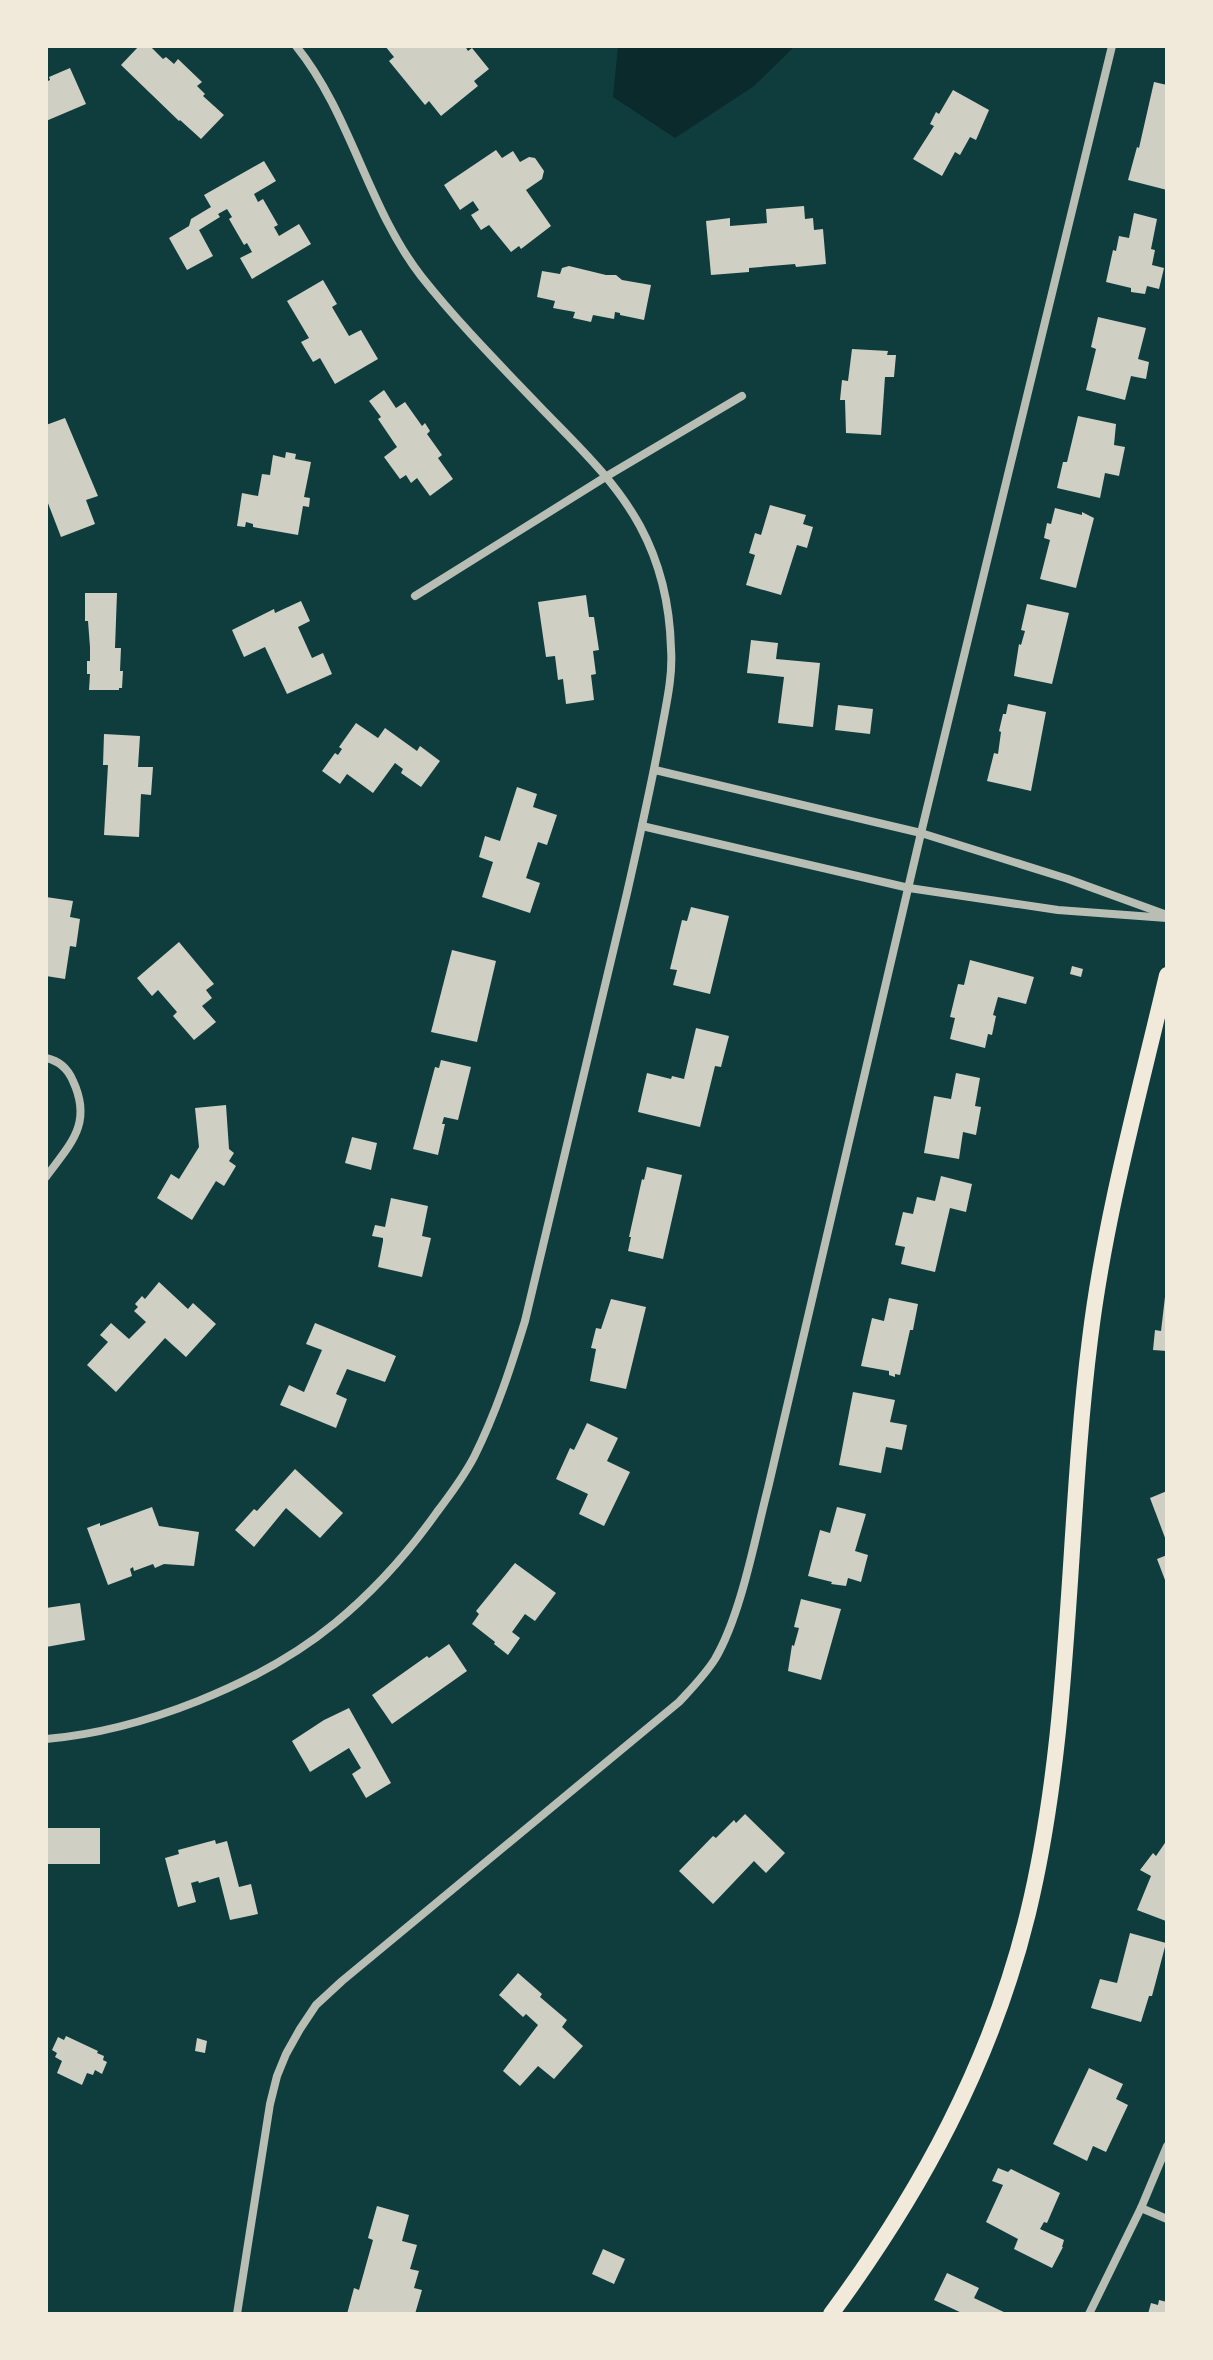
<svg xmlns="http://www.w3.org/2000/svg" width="1213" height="2360" font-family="Mulish,sans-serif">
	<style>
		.water { fill: #0a2a2b }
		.building { fill: #cfcfc3 }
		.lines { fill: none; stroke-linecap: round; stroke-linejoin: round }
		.minor { stroke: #b8beb3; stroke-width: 8 }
		.secondary { stroke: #f1e9da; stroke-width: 16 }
	</style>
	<rect width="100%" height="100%" fill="#0f3d3e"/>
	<path class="water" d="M618,46H795L754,86L675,138L613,97Z"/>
	<g class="building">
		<path d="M139,46H150L163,59L166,57L174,64L178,59L202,82L197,86L205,94L203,96L224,115L201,139L180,120L179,121L121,65Z"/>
		<path d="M385,46H465L468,51L472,48L489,69L474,81L478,86L441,116L429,101L425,105L389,61L394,57Z"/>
		<path d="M70,68L86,104L46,121V82L50,80L49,77Z"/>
		<path d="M1154,82L1167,85V190L1128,180L1137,147L1139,148Z"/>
		<path d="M953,90L989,110L976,140L970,137L960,155L955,152L942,176L913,159L934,126L930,124L936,112L939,114Z"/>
		<path d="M496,150L502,158L513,151L520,162L529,157L535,158L544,171L542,179L526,190L551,226L521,249L519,246L511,252L489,225L481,230L471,215L479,210L473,201L460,210L444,185Z"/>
		<path d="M264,161L276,181L254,194L258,202L263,199L278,225L274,227L279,236L299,224L311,244L252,279L240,258L252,252L247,243L244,245L229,219L232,217L227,209L218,214L220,217L199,230L213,256L187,270L169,238L189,226L191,219L211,207L204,195Z"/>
		<path d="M804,206L805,219L813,218L814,230L823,229L826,264L796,267L795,264L749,268V272L711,275L706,221L730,218V226L767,223L766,209Z"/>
		<path d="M1134,213L1157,219L1151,249L1155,250L1152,265L1164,268L1159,289L1147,286L1145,294L1131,292V288L1106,282L1113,250L1116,251L1119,236L1129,238Z"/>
		<path d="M569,266L606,275H616L622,280L651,285L644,320L620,315V313L615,312L614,319L593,315L591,322L573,318L575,312L553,308L555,301L537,297L542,271L560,274L562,268Z"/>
		<path d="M323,280L337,304L332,307L349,336L361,330L378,359L335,384L320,358L313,362L301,342L309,338L287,301Z"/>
		<path d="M1098,317L1146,328L1138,359L1149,362L1146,379L1131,376L1125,400L1086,390L1096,349L1091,347Z"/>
		<path d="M852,349L888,351L887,355H896L894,377H885L881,435L846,433L845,400H840L842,380L848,381Z"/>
		<path d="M384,390L396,408L405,402L422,426L425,423L430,431L427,434L442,455L438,458L453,479L430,496L417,478L411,483L406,475L400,479L384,457L397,447L378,419L381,417L369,401Z"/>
		<path d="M1078,416L1116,424L1114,445L1125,447L1119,476L1105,473L1100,498L1057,488L1063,462H1067Z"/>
		<path d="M65,418L98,496L86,500L95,524L61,537L46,498V425Z"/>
		<path d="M286,452L296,454L295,459L311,462L304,497L310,498L309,507L303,506L298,535L253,527V524L246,522L245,527L237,526L242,493L258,496L262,474L270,475L273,455L285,458Z"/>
		<path d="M770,505L806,515L803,524L813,527L807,548L797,545L781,595L746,585L755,555L749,553L755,533L761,535Z"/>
		<path d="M1055,508L1082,515V512L1094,518L1076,588L1040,579L1050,540L1044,538L1047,523L1051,524Z"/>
		<path d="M85,593H117L115,648H121L120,671H123L122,688H119V690H89L90,674H87V661H90V647L88,621H85Z"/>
		<path d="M586,595L589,617H594L599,650L593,651L596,674L591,675L594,700L566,704L563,679L558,680L555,656L546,657L538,602Z"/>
		<path d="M301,601L310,621L298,627L312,658L323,653L332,674L287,694L265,647L244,657L232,630L274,609L275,613Z"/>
		<path d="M1027,604L1069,613L1052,684L1014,676L1019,644L1021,645L1025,631L1021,630Z"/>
		<path d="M751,640L778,643L776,659L820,663L813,727L778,723L784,677L747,673Z"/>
		<path d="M1008,704L1046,712L1031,791L987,781L994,753L998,754L1001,732L999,731L1003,714H1006Z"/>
		<path d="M838,705L873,709L870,734L835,730Z"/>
		<path d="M356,723L378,738L385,728L417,751L420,746L440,761L421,787L401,773L403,769L395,763L373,793L347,774L340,784L322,771L335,753L338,755L342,749L339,747Z"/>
		<path d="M104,734L140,736L138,767H153L151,795L141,794L139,837L104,835L108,765H103Z"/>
		<path d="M517,787L537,794L533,807L557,815L547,845L538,842L526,878L540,883L530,913L482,897L493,862L479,857L485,836L500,841Z"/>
		<path d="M46,897L73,901L70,917L80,919L76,947L70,946L65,979L46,976Z"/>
		<path d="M691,907L729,916L710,994L673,985L677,970L670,969L682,920L687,921Z"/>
		<path d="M179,942L214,984L206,990L212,998L202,1006L216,1022L194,1040L173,1016L177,1012L158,990L152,996L137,978Z"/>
		<path d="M452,950L496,961L477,1042L431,1032Z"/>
		<path d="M970,960L1034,977L1026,1004L998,997L993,1015L996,1016L992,1035L988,1034L985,1048L950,1039L955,1018L950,1017L958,984L964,985Z"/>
		<path d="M1072,966L1083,969L1081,977L1070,974Z"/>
		<path d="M696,1028L729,1036L721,1067L715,1066L700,1127L638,1112L647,1073L671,1079L672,1076L684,1079Z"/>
		<path d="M441,1060L471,1067L458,1120L444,1117L442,1124H445L438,1155L413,1149L435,1067L439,1068Z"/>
		<path d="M956,1073L980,1078L975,1106L981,1107L976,1135L963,1132L959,1159L924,1153L934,1096L951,1099Z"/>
		<path d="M226,1105L229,1149L234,1153L229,1161L236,1166L224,1186L216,1181L192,1220L157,1198L171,1174L179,1179L199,1147L195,1108Z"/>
		<path d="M352,1137L377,1143L371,1170L345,1163Z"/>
		<path d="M647,1167L682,1175L663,1259L628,1251L631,1237H629L642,1179L644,1180Z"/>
		<path d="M941,1176L972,1184L966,1212L950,1208L935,1272L901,1264L905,1247L895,1245L903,1212L913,1214L917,1197L935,1201Z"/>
		<path d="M391,1198L428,1206L422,1236L431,1238L422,1277L378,1267L383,1241V1238L372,1236L375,1225L385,1227Z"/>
		<path d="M159,1282L188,1309L193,1303L216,1324L186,1357L165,1338L116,1392L87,1365L108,1342L100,1335L111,1323L129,1339L146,1322L134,1311L138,1307L135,1304L142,1296L145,1299Z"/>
		<path d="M1165,1297H1167V1351L1153,1350L1155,1330L1161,1331Z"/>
		<path d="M889,1298L918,1304L913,1330H910L900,1375L895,1374V1377L889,1375V1371L861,1366L872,1318L884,1321Z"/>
		<path d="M611,1299L646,1307L626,1389L590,1381L596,1349L591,1348L596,1328L601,1329Z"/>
		<path d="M315,1323L396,1356L385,1382L347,1369L336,1394L347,1399L336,1428L280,1405L289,1385L304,1392L322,1350L306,1344Z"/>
		<path d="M853,1392L895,1400L890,1422L907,1425L902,1450L886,1447L881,1473L839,1465Z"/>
		<path d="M587,1423L618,1438L607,1461L630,1472L604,1526L579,1514L588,1494L556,1479L570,1448L574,1450Z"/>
		<path d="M295,1469L343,1513L320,1538L286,1508L254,1547L235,1530L254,1509L257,1511Z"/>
		<path d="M1167,1491V1543L1150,1498Z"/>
		<path d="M152,1507L159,1526L199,1532L194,1566L164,1564L155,1568L153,1564L134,1571L133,1567L130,1569L132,1576L108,1585L87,1528L100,1523V1526Z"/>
		<path d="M837,1507L866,1514L855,1551L868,1555L861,1582L848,1578L846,1586L831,1584L832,1582L808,1576L820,1530L830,1533Z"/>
		<path d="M1167,1555V1579L1165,1580L1157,1559Z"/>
		<path d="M515,1563L556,1593L535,1621L525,1614L512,1632L520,1638L508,1655L494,1644L495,1642L472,1624L479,1614L476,1611Z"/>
		<path d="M801,1599L841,1609L821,1680L788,1671L792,1645L794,1646L799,1628L794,1627Z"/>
		<path d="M80,1603L85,1640L46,1647V1608Z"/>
		<path d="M449,1644L467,1671L392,1724L372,1695L427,1656L429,1658Z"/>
		<path d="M349,1708L391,1783L366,1798L352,1774L361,1768L349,1748L310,1772L292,1741L324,1720Z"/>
		<path d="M745,1814L785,1853L766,1873L754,1861L713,1904L679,1871L713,1836L716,1838L734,1820L736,1823Z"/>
		<rect x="46" y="1828" width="54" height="36"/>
		<path d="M215,1840L216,1844L227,1841L239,1887L251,1884L258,1914L230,1920L219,1877L199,1883L198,1881L191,1883L196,1902L178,1907L165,1858L179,1854L178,1850Z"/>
		<path d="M1167,1840V1918L1166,1921L1137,1910L1151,1876L1140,1870L1153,1853L1156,1856Z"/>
		<path d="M1130,1933L1166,1943L1152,1996H1149L1141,2022L1091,2008L1100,1979L1117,1983Z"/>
		<path d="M518,1973L542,1994L540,1997L567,2020L562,2027L583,2046L554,2079L538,2066L520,2086L503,2071L538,2025L526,2014L523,2017L499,1995Z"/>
		<path d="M66,2036L98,2051L97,2053L104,2056L103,2060L107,2062L102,2074L95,2070L93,2075L87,2073L82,2085L57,2073L62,2061L55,2057L57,2053L52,2050L58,2037L64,2040Z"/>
		<path d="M197,2038L207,2041L205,2053L195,2051Z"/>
		<path d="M1089,2068L1123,2084L1116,2099L1128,2105L1106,2152L1093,2146L1087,2161L1053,2144Z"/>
		<path d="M998,2168L1008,2172L1011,2169L1060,2193L1047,2223L1044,2222L1040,2229L1064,2240L1062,2247H1063L1052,2268L1014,2249L1018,2239L986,2222L1003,2185L992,2181Z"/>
		<path d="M377,2206L409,2215L402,2241L417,2245L410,2269L419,2271L414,2288L422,2290L415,2314H347L354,2288L359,2290L373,2240L368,2238Z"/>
		<path d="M603,2249L625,2259L614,2284L592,2274Z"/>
		<path d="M947,2273L979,2288L974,2298L1008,2314H964L934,2300Z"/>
		<path d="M1159,2300L1167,2302V2314H1148L1151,2303L1158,2305Z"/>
	</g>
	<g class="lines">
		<g class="minor">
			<path d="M415,596L607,476L742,396"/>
			<path d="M655,770L921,833L1068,879L1167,915"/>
			<path d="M642,826L909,888L1058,910L1167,918"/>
			<path d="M46,1058C60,1061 68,1069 73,1081C93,1124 70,1144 46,1177"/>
			<path d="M46,1739C141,1731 261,1684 335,1623C374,1591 408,1553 437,1512C450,1495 464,1476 474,1457C496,1413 511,1367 525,1321C559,1178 593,1035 627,893C639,840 651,787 661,733C666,705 673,677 671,649C670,607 660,563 640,526C616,482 580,448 545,412C503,368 459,324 421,276C367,206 351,114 296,46"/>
			<path d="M1141,2208L1167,2219"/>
			<path d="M237,2314L270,2104L277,2076L286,2054L300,2029L316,2005L342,1981L679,1702C692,1688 705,1675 715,1659C741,1615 755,1538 768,1488L921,833L1112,46"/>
			<path d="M1089,2314L1141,2208L1167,2146"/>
		</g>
		<path class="secondary" d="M831,2314C921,2192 992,2061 1028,1913C1073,1727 1066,1529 1090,1339C1105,1216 1139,1095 1167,975"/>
	</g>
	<rect width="1213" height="2360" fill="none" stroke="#f1e9da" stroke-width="96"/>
</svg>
